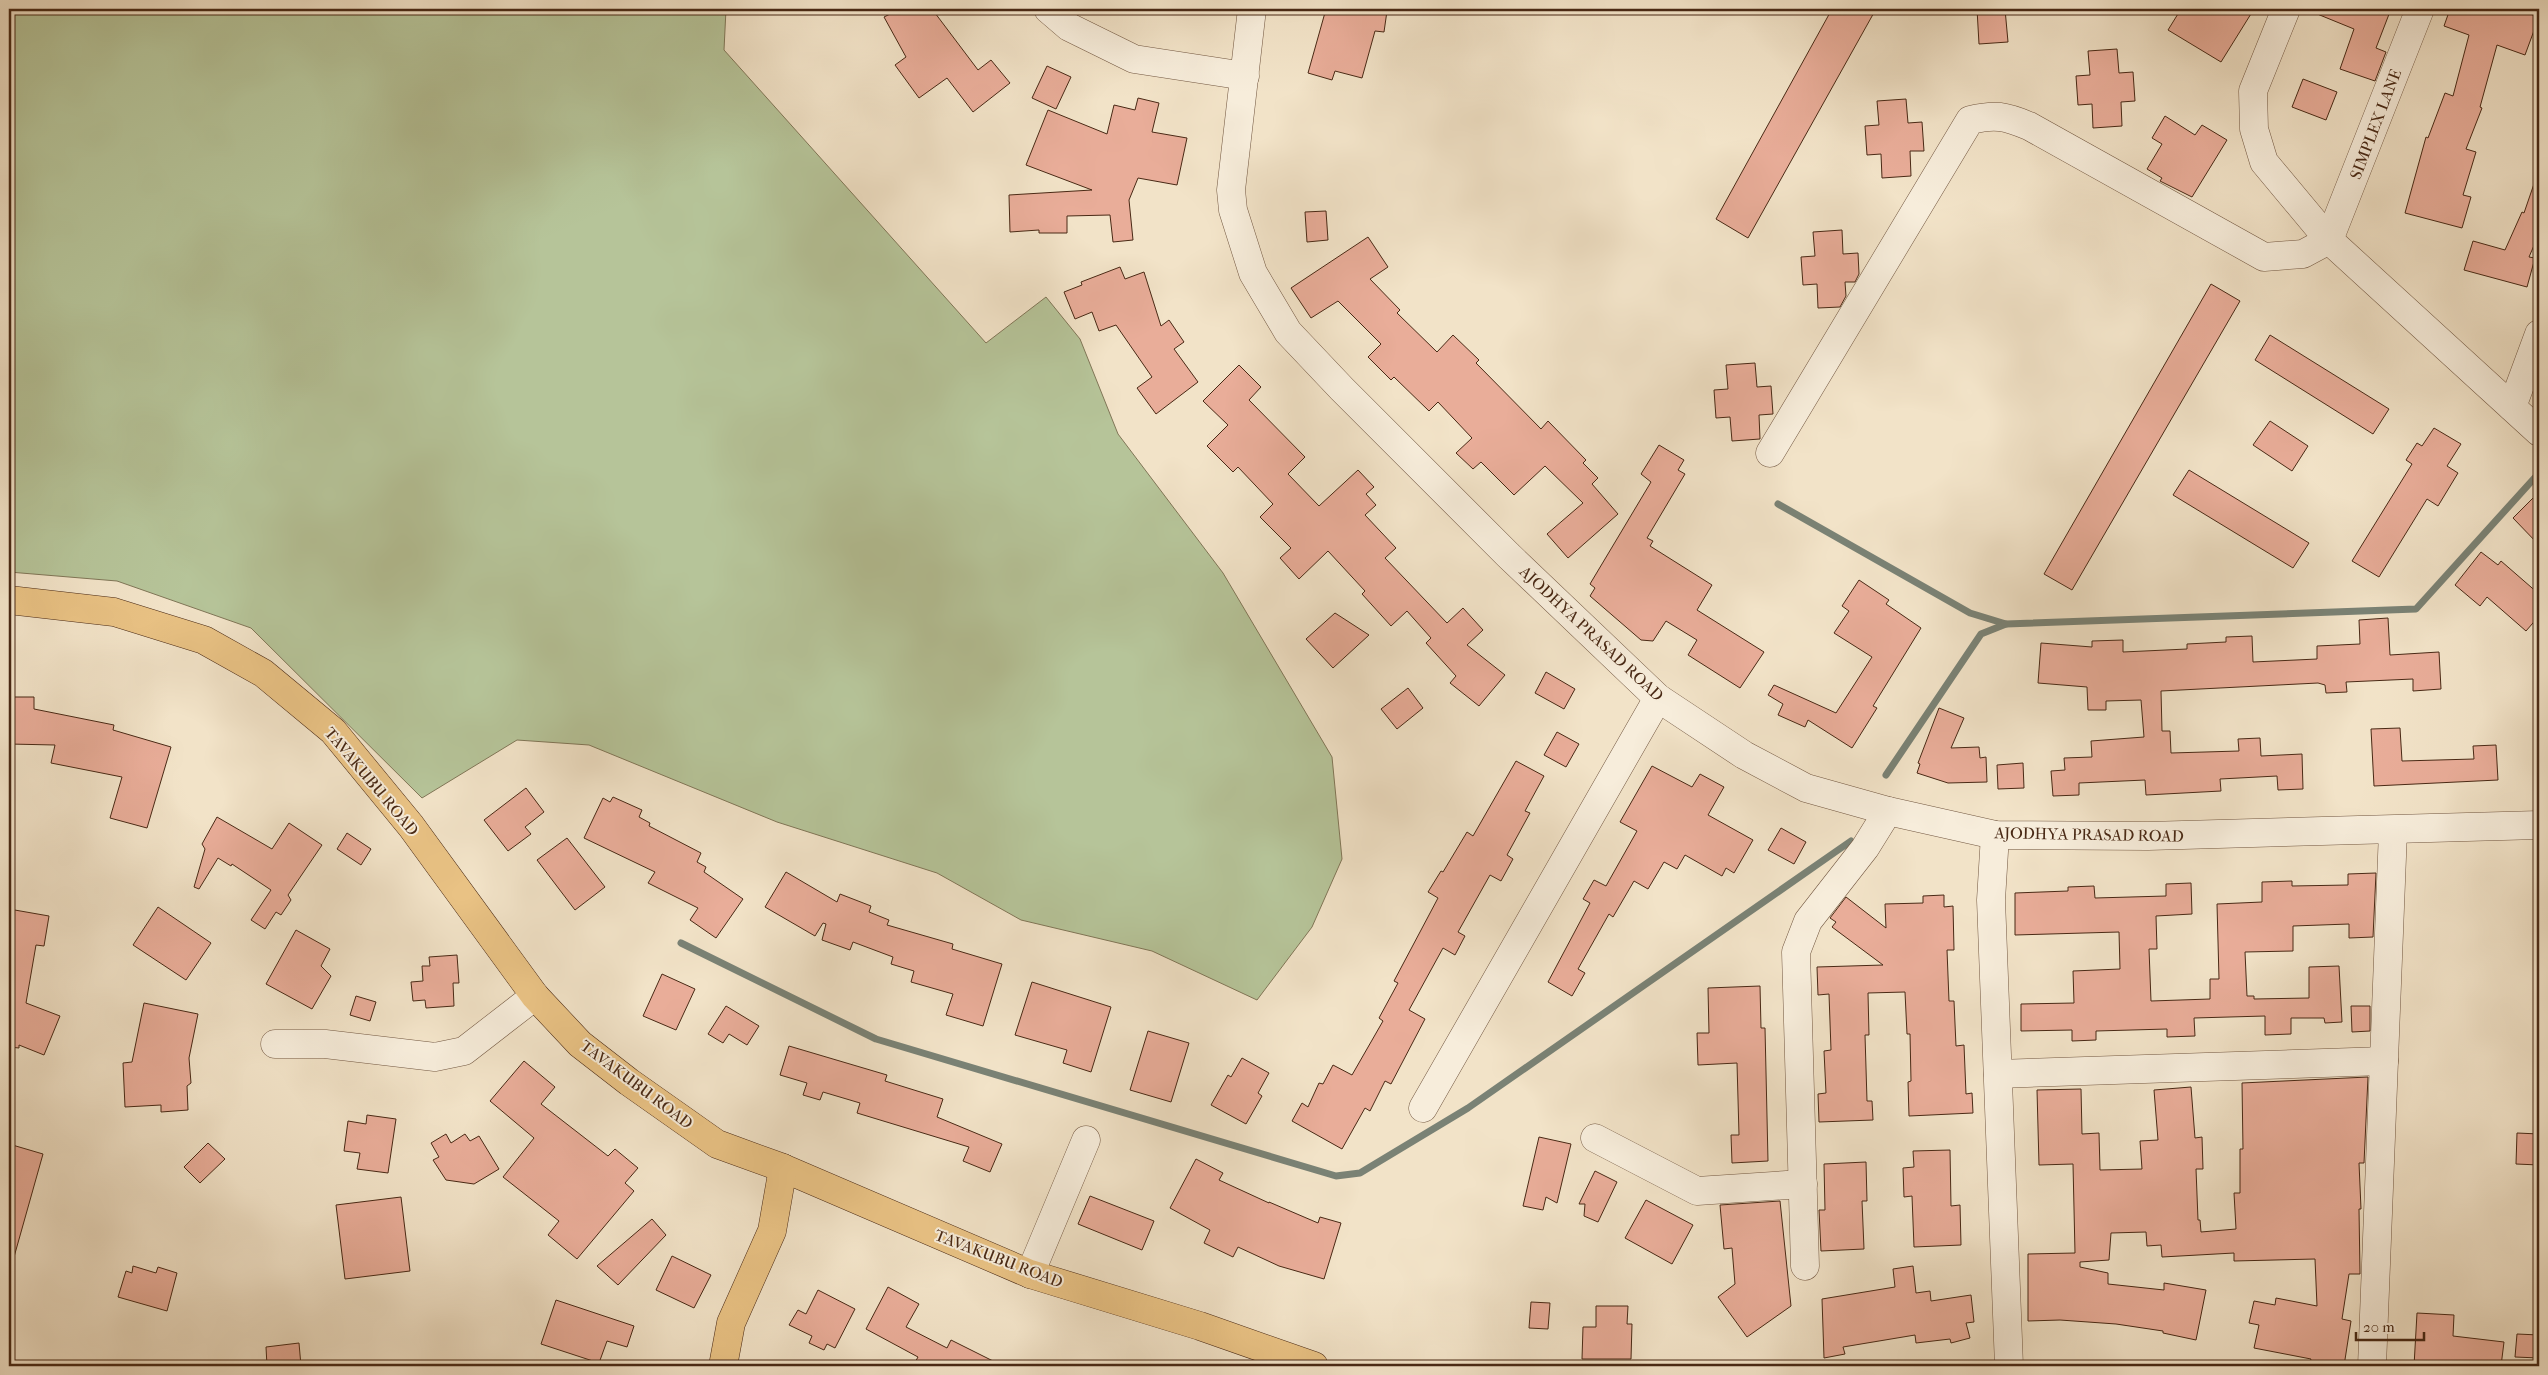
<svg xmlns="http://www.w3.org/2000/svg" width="2548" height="1375" font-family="'IM FELL French Canon',serif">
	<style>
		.green { fill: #b6c499; stroke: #807657 }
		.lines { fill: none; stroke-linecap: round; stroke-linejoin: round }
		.stream { stroke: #7a8275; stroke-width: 7 }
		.building { fill: #e9ad99; stroke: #492915 }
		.minor-casing { stroke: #735842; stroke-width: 29 }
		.major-casing { stroke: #492915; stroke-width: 29 }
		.minor { stroke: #f7eddb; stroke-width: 28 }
		.major { stroke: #e9c284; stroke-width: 28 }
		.labels { text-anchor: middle; stroke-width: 4; stroke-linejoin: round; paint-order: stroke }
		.street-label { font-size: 16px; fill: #492915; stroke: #f7eddb }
	</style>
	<rect width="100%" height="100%" fill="#f2e3c8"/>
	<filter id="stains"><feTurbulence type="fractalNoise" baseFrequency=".004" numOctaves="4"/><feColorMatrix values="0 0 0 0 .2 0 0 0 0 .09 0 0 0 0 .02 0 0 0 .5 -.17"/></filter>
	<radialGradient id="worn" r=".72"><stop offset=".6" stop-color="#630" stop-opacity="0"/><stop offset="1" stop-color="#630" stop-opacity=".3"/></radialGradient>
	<path class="green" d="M9,9H726L724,50L986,343L1046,297L1080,339L1118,434L1223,573L1332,757L1342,859L1312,927L1257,1000L1152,951L1021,920L937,873L777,822L589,745L517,740L422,798L251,628L117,581L9,572Z"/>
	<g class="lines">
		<g class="stream">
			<path d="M1778,504L1970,613L2006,624"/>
			<path d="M1886,775L1981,634L2006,624L2416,609L2539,473"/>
			<path d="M681,943L876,1039L1336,1176L1360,1173L1468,1108L1851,841"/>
		</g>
	</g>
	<g class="building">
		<path d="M900,9H932L978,70L991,60L1010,83L973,112L947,78L919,98L895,65L906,57L884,17Z"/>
		<path d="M1326,9L1387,11L1384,32L1375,31L1362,78L1335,71L1332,80L1308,73Z"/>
		<path d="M1832,9H1876L1748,238L1716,219Z"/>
		<path d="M1977,9H2005L2008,42L1979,44Z"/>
		<path d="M2181,9H2254L2221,62L2168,30Z"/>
		<path d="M2305,9H2391L2376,48L2386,52L2375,81L2340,69L2354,29Z"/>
		<path d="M2450,9H2515L2539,17L2525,55L2497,45L2480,107L2482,108L2466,149L2476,152L2463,195L2471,197L2462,228L2405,213L2426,137L2428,138L2445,93L2453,96L2469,35L2444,26Z"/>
		<path d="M2117,49L2119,73L2133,72L2135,101L2121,102L2122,126L2093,128L2092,104L2078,105L2076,76L2090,75L2088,51Z"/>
		<path d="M1047,66L1071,77L1056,109L1032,98Z"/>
		<path d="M2303,79L2337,92L2326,120L2292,107Z"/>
		<path d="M1138,98L1159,103L1152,132L1187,138L1177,185L1138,178L1129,200L1133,240L1113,242L1110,215L1067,216V233H1039V230L1010,232L1009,195L1092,190L1026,165L1048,110L1107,134L1114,105L1135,110Z"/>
		<path d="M1906,99L1908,123L1922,122L1924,151H1910L1911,176L1882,178L1881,154L1867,155L1865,126L1879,125L1877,101Z"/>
		<path d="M2165,116L2195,135L2202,125L2227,140L2192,197L2160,181L2162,178L2147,169L2162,144L2152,138Z"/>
		<path d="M2536,178H2539V234L2529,257L2535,258L2527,287L2464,270L2473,241L2505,250L2522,212L2524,213Z"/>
		<path d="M1326,211L1328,240L1307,242L1305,212Z"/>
		<path d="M1842,230L1843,254L1858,253L1859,274L1855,282H1845L1846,296L1840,307L1818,308L1817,284L1803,285L1801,257L1815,256L1813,232Z"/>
		<path d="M1368,237L1388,267L1370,279L1400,310L1397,313L1437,352L1453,335L1479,360L1476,363L1541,429L1548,421L1586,460L1583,463L1598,478L1592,484L1618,514L1568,558L1547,534L1583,503L1545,466L1514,495L1481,462L1473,469L1456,453L1472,438L1438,402L1429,411L1394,377L1391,380L1368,357L1381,344L1338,301L1311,318L1291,288Z"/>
		<path d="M1120,267L1125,279L1144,272L1161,326L1169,320L1184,342L1174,349L1198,382L1156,414L1137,388L1152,377L1116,325L1099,331L1092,312L1075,319L1064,292L1082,285L1081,282Z"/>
		<path d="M2211,284L2240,301L2072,590L2044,574Z"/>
		<path d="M2270,335L2389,409L2373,434L2255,360Z"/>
		<path d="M1755,363L1757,387L1771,386L1773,414L1759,415L1760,439L1732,441L1730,417L1716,418L1714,390L1728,389L1726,365Z"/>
		<path d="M1239,365L1261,387L1249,400L1305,457L1288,474L1319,506L1358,470L1374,487L1366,494L1376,505L1365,515L1396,548L1385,558L1447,623L1463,608L1483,630L1467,645L1505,675L1479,706L1450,683L1456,676L1426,643L1431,638L1407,611L1391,626L1362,594L1365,591L1328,551L1299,579L1280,558L1291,548L1260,517L1273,504L1238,467L1233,472L1207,446L1228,425L1203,401Z"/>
		<path d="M2270,421L2308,446L2292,471L2253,445Z"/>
		<path d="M2434,428L2461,444L2447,466L2458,473L2438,506L2427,499L2379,577L2352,561L2412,464L2406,460L2417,443L2422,446Z"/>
		<path d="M1659,445L1684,460L1678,470L1685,474L1647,538L1653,541L1650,546L1712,585L1697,610L1764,652L1740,688L1688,655L1697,640L1666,621L1653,641L1641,640L1590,596L1595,588L1590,584L1651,482L1641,474Z"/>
		<path d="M2189,470L2309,543L2293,568L2173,495Z"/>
		<path d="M2539,492V545L2513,518Z"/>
		<path d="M2481,552L2498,565L2501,561L2539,594V616L2526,631L2487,597L2480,606L2455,585Z"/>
		<path d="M1859,580L1889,600L1886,604L1921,628L1873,706L1877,708L1852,748L1808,720L1805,727L1778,715L1783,704L1768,695L1774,685L1836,713L1872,657L1834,633L1849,611L1842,606Z"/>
		<path d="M1335,613L1369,635L1333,668L1306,639Z"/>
		<path d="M2388,618L2390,655L2439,652L2441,689L2413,691V679L2346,682L2347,692L2326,693L2325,685L2318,683L2161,691L2162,731H2170L2171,753L2239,751L2238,739L2260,738L2261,756L2302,754L2303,789L2278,790L2277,776L2220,779L2221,791L2146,795L2145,780L2079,783V795L2053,796L2051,771L2065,770L2064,758L2092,757L2091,741L2144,737L2141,700L2106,701V710H2088L2087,687L2038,683L2041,643L2092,647V641L2123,640V652L2187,649V644L2226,642V637L2252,636L2253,662L2317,659V646L2360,644L2359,620Z"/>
		<path d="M1546,672L1575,689L1564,709L1535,693Z"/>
		<path d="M1408,688L1423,708L1397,729L1381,709Z"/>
		<path d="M9,697H34V709L114,725L113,730L171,747L147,828L110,818L122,777L51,763L55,745L9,744Z"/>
		<path d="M1939,708L1964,718L1951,748L1979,747L1980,758L1986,757L1987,782L1948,783L1917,773L1920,764L1918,763Z"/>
		<path d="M2400,728L2402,761L2474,759L2473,746L2496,745L2498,780L2374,786L2371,729Z"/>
		<path d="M1557,732L1579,744L1566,767L1544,755Z"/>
		<path d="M1516,761L1544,776L1525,811L1530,813L1507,855L1513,859L1501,881L1490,875L1458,932L1465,936L1455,955L1443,948L1409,1010L1425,1019L1391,1084L1385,1081L1370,1111L1365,1108L1342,1149L1292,1121L1302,1103L1308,1107L1319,1083L1323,1084L1333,1065L1352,1075L1383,1021L1379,1018L1398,983L1394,981L1438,898L1428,892L1441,871L1443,872L1467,832L1473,836Z"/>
		<path d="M2023,763L2024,788L1998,789L1997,765Z"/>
		<path d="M1652,766L1692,787L1700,774L1724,787L1708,815L1753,840L1734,873L1726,868L1722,876L1685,855L1677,869L1664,862L1648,889L1634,881L1613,917L1609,914L1578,969L1585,973L1572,996L1548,982L1590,903L1583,899L1594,880L1606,886L1637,831L1620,822Z"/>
		<path d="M526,788L544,812L525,827L531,834L508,851L484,820Z"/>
		<path d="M613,797L642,810L639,817L650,823L649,826L701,853L697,862L706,867L704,872L743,899L716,938L690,920L698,908L648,883L655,872L584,838L603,798L610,802Z"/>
		<path d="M217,817L272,849L289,823L322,845L288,895L291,900L281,915L276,912L265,929L251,920L271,890L232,864L231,866L218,858L199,889L194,887L205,849L202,844Z"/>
		<path d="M1781,828L1806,842L1794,864L1768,850Z"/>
		<path d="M347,833L371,849L361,865L337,849Z"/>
		<path d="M567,838L605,887L575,910L537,860Z"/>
		<path d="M786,872L837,902L840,894L871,906L869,912L889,920L887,925L953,944L952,949L1002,964L983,1026L946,1015L953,994L911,982L914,971L891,964L893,957L853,942L850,950L822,940L826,924L823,923L815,936L765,907Z"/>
		<path d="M2376,873L2373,937L2349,938V924L2293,926V951L2245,952L2247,996H2254V999L2309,998V967L2339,966L2342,1022L2325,1023L2324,1018H2291V1034L2265,1035V1016L2194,1018L2195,1036L2167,1037V1029L2096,1031V1040L2072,1041V1030L2021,1031V1004L2074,1003L2073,971L2120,969L2119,932L2015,935V893L2068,891V887L2094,886L2095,898L2166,896V884L2191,883L2192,914L2156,916L2157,949H2149L2151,1001L2210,999V979H2219L2217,904L2262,902V882L2292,881V886L2348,885V874Z"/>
		<path d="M1944,895V907L1953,906L1954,950H1947L1949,1001H1954L1956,1046L1964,1045L1966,1094L1972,1093L1973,1113L1909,1116L1908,1082L1911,1081L1910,1034H1907L1905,992L1868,993L1869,1035H1865L1867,1101H1872L1873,1120L1819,1122L1818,1094L1826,1093L1824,1051L1831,1050L1829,994L1818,995L1817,967L1883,965L1832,927L1836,922L1830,918L1846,897L1886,928L1885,904L1923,903V896Z"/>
		<path d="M158,907L211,943L186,980L133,945Z"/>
		<path d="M9,909L49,916L44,946L36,945L26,1003L60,1016L44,1055L19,1045V1048L9,1047Z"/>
		<path d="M296,930L330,949L321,966L331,976L312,1009L266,984Z"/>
		<path d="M457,955L459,983H453L454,1006L426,1008L425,1000L413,1001L411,982L423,981L422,966H430L429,957Z"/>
		<path d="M662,974L695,989L676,1030L643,1016Z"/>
		<path d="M1032,982L1111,1007L1091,1072L1063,1063L1067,1050L1015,1035Z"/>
		<path d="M1760,986L1761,1028H1765L1768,1161L1732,1163L1731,1135H1739L1737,1063L1698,1065L1697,1033H1709L1708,988Z"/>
		<path d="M356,996L376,1002L370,1021L350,1015Z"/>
		<path d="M144,1003L198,1014L189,1058L191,1083L187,1086L188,1110L161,1112V1105L125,1107L123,1063L132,1062Z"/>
		<path d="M726,1006L759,1026L747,1045L729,1034L723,1043L708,1034Z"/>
		<path d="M2351,1006H2370V1031L2352,1032Z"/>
		<path d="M1148,1031L1189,1043L1171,1102L1130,1090Z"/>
		<path d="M789,1046L887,1075L885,1081L943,1099L937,1117L1002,1144L990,1172L963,1161L969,1147L857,1113L860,1103L823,1092L820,1100L803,1095L807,1083L780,1075Z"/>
		<path d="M1242,1058L1269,1073L1258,1093L1262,1096L1246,1124L1211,1105L1228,1075L1231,1077Z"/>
		<path d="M524,1061L555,1087L541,1104L608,1156L615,1149L638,1168L625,1183L634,1191L577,1259L548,1235L559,1221L503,1177L534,1138L490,1101Z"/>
		<path d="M2368,1077L2364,1163H2359L2361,1209H2359L2360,1274H2349L2342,1319L2351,1321L2344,1366L2310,1362L2311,1359L2254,1348L2259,1325L2249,1323L2254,1301L2275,1305L2276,1298L2317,1306L2315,1259L2234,1261V1253L2162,1257L2161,1245L2147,1246L2146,1232L2111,1233L2109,1260L2080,1262V1267L2108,1273V1284L2164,1290V1283L2206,1290L2196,1340L2163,1333V1331L2116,1324L2060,1320L2028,1321V1254L2075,1253L2073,1164L2039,1165L2037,1090L2081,1089L2082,1134L2099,1133L2100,1170L2142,1169L2140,1141L2158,1140L2154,1090L2191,1087L2195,1138L2202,1137L2203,1169H2196L2198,1220H2200L2201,1232L2236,1229L2234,1193H2240V1149H2243L2242,1083Z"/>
		<path d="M367,1115L396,1119L388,1173L357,1169L360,1153L344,1151L348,1121L366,1124Z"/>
		<path d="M2517,1133L2539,1134V1165L2516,1164Z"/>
		<path d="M446,1134L451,1143L465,1134L470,1141L479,1136L499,1169L474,1184L446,1180L433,1160L439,1157L431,1143Z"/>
		<path d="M1539,1137L1571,1144L1557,1203L1546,1197L1543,1210L1523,1206Z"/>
		<path d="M208,1143L225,1159L200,1183L184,1167Z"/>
		<path d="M9,1144L43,1154L14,1257L9,1256Z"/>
		<path d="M1950,1150L1951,1206L1960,1205L1961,1245L1914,1247L1912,1196L1904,1197L1903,1168L1914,1167L1913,1151Z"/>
		<path d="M1196,1159L1223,1173L1219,1180L1269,1203V1202L1318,1223L1320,1217L1341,1223L1324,1279L1279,1266L1238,1247L1233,1257L1204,1243L1210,1230L1170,1208Z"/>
		<path d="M1866,1162L1867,1201H1862L1864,1249L1821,1251L1819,1210H1825L1824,1164Z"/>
		<path d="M1595,1171L1617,1182L1598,1222L1584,1216L1585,1204H1579Z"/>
		<path d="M1090,1196L1154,1221L1142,1250L1078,1224Z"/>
		<path d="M401,1197L410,1271L345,1279L336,1205Z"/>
		<path d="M1646,1200L1693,1225L1672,1264L1625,1238Z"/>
		<path d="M1780,1201L1791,1306L1747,1337L1718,1297L1735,1284L1732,1248L1724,1249L1720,1205Z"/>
		<path d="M652,1219L666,1235L618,1285L597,1266Z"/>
		<path d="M672,1256L711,1275L694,1308L656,1290Z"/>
		<path d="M133,1266L156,1273L158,1267L177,1273L167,1311L118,1297L126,1271L132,1273Z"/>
		<path d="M1913,1266L1916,1293L1930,1291L1931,1301L1971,1295L1974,1322L1966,1323L1970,1338L1951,1343L1950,1339L1916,1343L1915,1335L1843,1347L1845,1354L1824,1358L1822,1299L1895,1287L1893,1269Z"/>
		<path d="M888,1287L919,1304L906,1327L947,1348L951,1340L1003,1366H913L918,1357L866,1329Z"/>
		<path d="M818,1290L855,1309L835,1348L827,1344L824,1350L809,1343L812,1336L789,1325L798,1310L806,1314Z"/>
		<path d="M556,1300L634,1326L627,1347L607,1341L599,1363L541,1344Z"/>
		<path d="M1531,1302L1550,1303L1548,1329L1529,1328Z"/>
		<path d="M1596,1306H1628L1627,1324H1632L1631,1359H1582L1583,1327H1596Z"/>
		<path d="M2417,1313L2454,1315L2453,1336L2504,1342L2501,1366H2414Z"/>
		<path d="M2517,1334L2539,1335V1358L2515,1357Z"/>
		<path d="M299,1343L301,1366H267L266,1347Z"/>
	</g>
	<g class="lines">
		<defs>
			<g id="minor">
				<path d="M1048,9L1069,27L1134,59L1245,76"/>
				<path d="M1252,9L1231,190L1233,210L1253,273L1288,332L1342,389L1508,555L1658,698L1744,755L1806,788L1888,811L1995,835L2148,836L2539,825"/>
				<path d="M2286,9L2253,91L2254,129L2264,162L2329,240L2539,432"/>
				<path d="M2512,407L2539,334"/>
				<path d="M1770,453L1970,120C1995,114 2005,116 2029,126L2264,257L2303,254L2329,240L2420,9"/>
				<path d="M1995,835L1991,900L2009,1366"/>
				<path d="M275,1044H325L435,1057L464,1051L535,996"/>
				<path d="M1998,1074L2384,1061"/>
				<path d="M1423,1108L1658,698"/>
				<path d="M1595,1138L1697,1191L1803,1184"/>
				<path d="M1805,1266L1796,952L1808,921L1865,848L1888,811"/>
				<path d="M1030,1274L1086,1140"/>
				<path d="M2372,1366L2393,831"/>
			</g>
			<g id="major">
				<path d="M9,600L114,612L204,640L263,673L333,731L411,826L535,996L580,1044L629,1082L717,1144L783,1168L1030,1274L1200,1326L1314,1366"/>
				<path d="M723,1366L731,1323L772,1231L783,1168"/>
			</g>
		</defs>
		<use href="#minor" class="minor-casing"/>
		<use href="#major" class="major-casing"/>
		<use href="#minor" class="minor"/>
		<use href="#major" class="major"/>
	</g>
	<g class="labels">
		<g class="street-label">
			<text transform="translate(2375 124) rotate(-69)" y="6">SIMPLEX LANE</text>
			<text transform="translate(1592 633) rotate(43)" y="6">AJODHYA PRASAD ROAD</text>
			<text transform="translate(372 781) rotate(50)" y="6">TAVAKUBU ROAD</text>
			<text transform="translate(2089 834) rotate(1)" y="6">AJODHYA PRASAD ROAD</text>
			<text transform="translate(637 1084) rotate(37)" y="6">TAVAKUBU ROAD</text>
			<text transform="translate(999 1258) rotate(21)" y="6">TAVAKUBU ROAD</text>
		</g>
	</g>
	<rect width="2548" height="1375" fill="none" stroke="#f2e3c8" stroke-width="30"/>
	<rect x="10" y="10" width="2528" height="1355" fill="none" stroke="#492915" stroke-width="2.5"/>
	<rect x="15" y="15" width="2518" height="1345" fill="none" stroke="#492915"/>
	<path d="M2356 1332v8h68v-8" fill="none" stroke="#492915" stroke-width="2.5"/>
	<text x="2363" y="1332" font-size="15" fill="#492915" stroke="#f7eddb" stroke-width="4" paint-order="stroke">20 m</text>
	<rect width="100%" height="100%" filter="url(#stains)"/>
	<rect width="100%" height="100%" fill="url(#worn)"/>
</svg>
